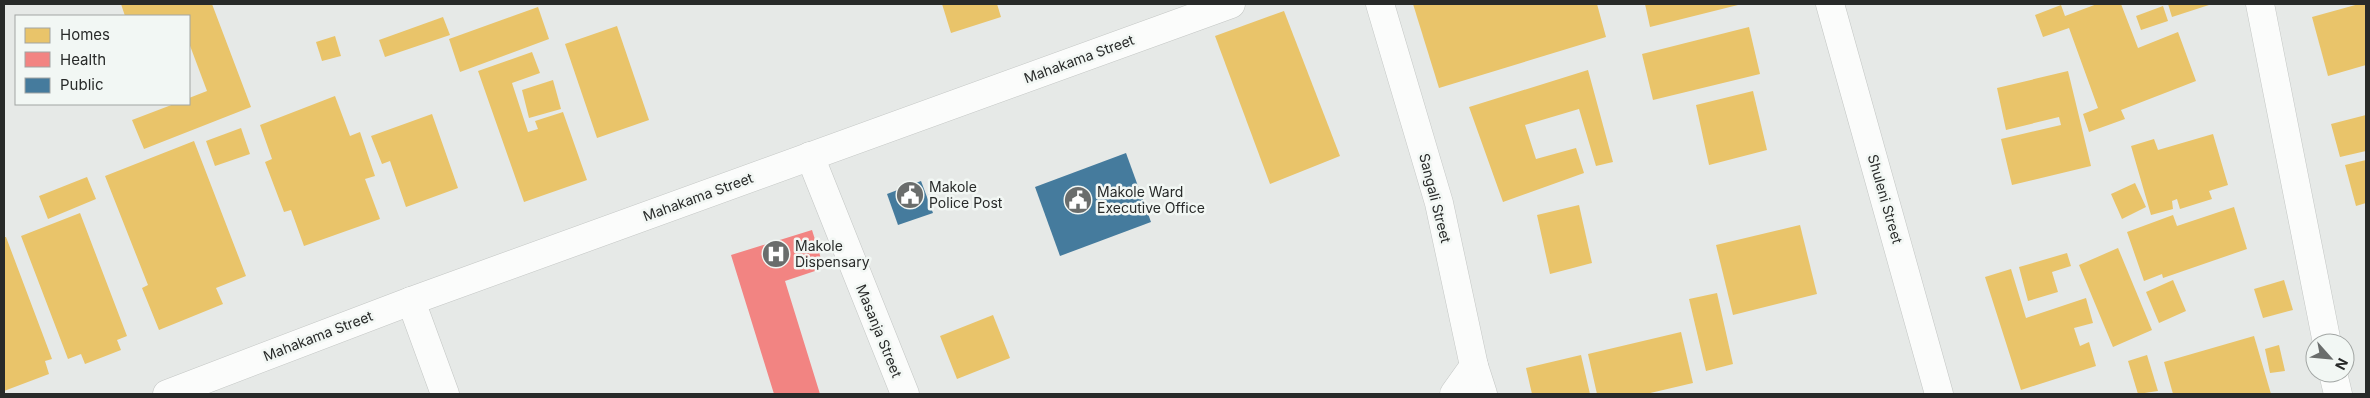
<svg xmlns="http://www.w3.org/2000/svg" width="2370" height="398" font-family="Inter,sans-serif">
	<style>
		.homes { fill: #e9c46a }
		.health { fill: #f28482 }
		.public { fill: #457b9d }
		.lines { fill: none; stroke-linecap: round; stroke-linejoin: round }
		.street-casing { stroke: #c3c6c4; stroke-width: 29 }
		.street { stroke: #fbfcfb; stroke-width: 28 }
		.labels { text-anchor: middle; stroke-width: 5; stroke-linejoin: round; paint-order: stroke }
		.street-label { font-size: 14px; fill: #282a29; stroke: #f2f7f4 }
		.poi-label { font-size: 14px; fill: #282a29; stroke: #f2f7f4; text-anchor: start }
	</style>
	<rect width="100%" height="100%" fill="#e6e9e7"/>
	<g class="homes">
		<path d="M121,4H212L251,107L144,149L132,120L174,104H189V98L207,91L189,43V16H125Z"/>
		<path d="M942,4H997L1001,17L951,33Z"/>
		<path d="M1413,4H1597L1606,37L1439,88Z"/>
		<path d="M1645,4H1738V5L1650,27Z"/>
		<path d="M2097,4H2121L2138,48L2178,32L2196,81L2121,110L2125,119L2089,132L2083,114L2098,108L2069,28L2043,37L2035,15L2061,5L2065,16Z"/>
		<path d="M2168,4H2209V5L2172,17Z"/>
		<path d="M2359,4H2366V65L2328,76L2312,17Z"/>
		<path d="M2163,6L2168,21L2141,30L2136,16Z"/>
		<path d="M538,7L549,39L460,72L449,39Z"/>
		<path d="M1284,11L1340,156L1270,184L1215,36Z"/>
		<path d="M443,17L450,35L385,57L379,40Z"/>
		<path d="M617,26L649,120L597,138L565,44Z"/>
		<path d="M1749,27L1760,74L1653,100L1642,54Z"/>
		<path d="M335,36L341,56L322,61L316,42Z"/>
		<path d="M532,52L540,73L512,83L528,132L538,129L535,121L563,112L587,180L524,202L478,71Z"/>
		<path d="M1588,70L1613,162L1596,166L1579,109L1525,125L1536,159L1576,148L1584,173L1503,202L1469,107Z"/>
		<path d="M2068,71L2091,166L2012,185L2001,139L2061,125L2059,117L2006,130L1997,88Z"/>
		<path d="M553,80L561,109L529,118L522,90Z"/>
		<path d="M1753,91L1767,150L1709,165L1696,105Z"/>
		<path d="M335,96L350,136L360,132L375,176L365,179L380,219L304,246L291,210L284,212L265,162L272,159L260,125Z"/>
		<path d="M432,114L458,188L406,207L390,161L382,164L371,136Z"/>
		<path d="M2366,115V151L2340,157L2331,124Z"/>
		<path d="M241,128L250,154L215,166L206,141Z"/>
		<path d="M2213,134L2228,185L2209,191L2212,199L2180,209L2177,199L2172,201L2173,209L2151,215L2131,146L2154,139L2158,150Z"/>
		<path d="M194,141L246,276L216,288L223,304L159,330L142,288L148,285L105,176Z"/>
		<path d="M2366,160V203L2356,206L2345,165Z"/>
		<path d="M87,177L96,199L48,219L39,196Z"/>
		<path d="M2135,183L2146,207L2122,219L2111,194Z"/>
		<path d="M1579,205L1592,263L1550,274L1537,215Z"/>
		<path d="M2234,207L2247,249L2163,278L2162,274L2144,281L2127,232L2173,215L2177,226Z"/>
		<path d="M80,213L127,336L117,340L121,350L85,364L81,354L68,359L21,236Z"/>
		<path d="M1800,225L1817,294L1733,315L1716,245Z"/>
		<path d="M4,237H6L52,359L45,361L49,374L4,391Z"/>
		<path d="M2118,248L2152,330L2113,347L2079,265Z"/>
		<path d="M2067,253L2071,266L2052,272L2058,292L2028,301L2019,267Z"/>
		<path d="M2011,269L2026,318L2086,298L2093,323L2074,328L2080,346L2089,342L2096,366L2021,390L1985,277Z"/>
		<path d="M2173,280L2186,311L2159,323L2146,292Z"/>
		<path d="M2284,280L2293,310L2263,318L2254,289Z"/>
		<path d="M1717,293L1733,364L1706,371L1689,299Z"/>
		<path d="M993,315L1010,358L957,379L940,336Z"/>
		<path d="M1681,332L1693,383L1646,394H1597L1588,354Z"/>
		<path d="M2254,336L2271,394H2173L2164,362Z"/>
		<path d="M2279,345L2285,371L2270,373L2265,349Z"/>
		<path d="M1581,355L1590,394H1532L1526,368Z"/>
		<path d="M2147,355L2158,391L2138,394L2128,361Z"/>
	</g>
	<path class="health" d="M812,230L824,268L785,281L820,394H774L731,255Z"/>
	<g class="public">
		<path d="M1126,153L1151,222L1060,256L1035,187Z"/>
		<path d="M921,181L933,213L898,225L887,194Z"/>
	</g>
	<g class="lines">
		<defs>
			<g id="street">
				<path d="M1380,4L1439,203L1474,366L1483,394"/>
				<path d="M1830,4L1939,394"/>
				<path d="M2260,4L2327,343"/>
				<path d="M810,156L905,394"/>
				<path d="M411,301L445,394"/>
				<path d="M2333,373L2338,394"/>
				<path d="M167,394L411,301L1231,4"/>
				<path d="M1454,394L1474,366"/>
			</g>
		</defs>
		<use href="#street" class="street-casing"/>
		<use href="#street" class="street"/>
	</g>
	<defs>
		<symbol id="civic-disc" viewBox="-11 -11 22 22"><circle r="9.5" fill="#6a6d6c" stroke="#f2f7f4"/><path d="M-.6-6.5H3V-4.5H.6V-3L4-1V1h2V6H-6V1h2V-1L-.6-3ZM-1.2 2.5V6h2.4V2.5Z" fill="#fff"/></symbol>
		<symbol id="hospital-disc" viewBox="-11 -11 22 22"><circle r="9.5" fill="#6a6d6c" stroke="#f2f7f4"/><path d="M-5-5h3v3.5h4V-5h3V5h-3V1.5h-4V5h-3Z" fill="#fff"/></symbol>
	</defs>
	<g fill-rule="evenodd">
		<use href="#civic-disc" x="894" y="179" width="32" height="32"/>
		<use href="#civic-disc" x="1062" y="184" width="32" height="32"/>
		<use href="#hospital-disc" x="760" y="238" width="32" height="32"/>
	</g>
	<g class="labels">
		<g class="street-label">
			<text transform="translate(1079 59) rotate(-20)" y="5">Mahakama Street</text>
			<text transform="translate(698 197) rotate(-20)" y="5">Mahakama Street</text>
			<text transform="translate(1435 198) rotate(76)" y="5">Sangali Street</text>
			<text transform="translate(1885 199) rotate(74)" y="5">Shuleni Street</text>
			<text transform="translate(879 331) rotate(68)" y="5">Masanja Street</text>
			<text transform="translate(318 336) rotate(-21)" y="5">Mahakama Street</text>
		</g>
		<g class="poi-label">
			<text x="929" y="192">Makole<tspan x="929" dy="16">Police Post</tspan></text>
			<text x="1097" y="197">Makole Ward<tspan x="1097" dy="16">Executive Office</tspan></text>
			<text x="795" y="251">Makole<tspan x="795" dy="16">Dispensary</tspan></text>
		</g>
	</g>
	<rect width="2370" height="398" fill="none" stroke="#282a29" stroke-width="10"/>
	<rect x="15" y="15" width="175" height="90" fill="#f2f7f4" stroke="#a1a5a3"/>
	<rect x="25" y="28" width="25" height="15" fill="#e9c46a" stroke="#a1a5a3"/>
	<text x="60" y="40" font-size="15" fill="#282a29">Homes</text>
	<rect x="25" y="52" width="25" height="15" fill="#f28482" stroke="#a1a5a3"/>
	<text x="60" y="65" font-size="15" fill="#282a29">Health</text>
	<rect x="25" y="78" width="25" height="15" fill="#457b9d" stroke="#a1a5a3"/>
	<text x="60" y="90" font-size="15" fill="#282a29">Public</text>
	<g transform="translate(2330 358) rotate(117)"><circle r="24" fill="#f2f7f4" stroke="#a1a5a3"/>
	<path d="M0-4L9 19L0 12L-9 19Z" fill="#6a6d6c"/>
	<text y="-8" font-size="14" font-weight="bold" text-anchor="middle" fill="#282a29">N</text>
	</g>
</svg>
